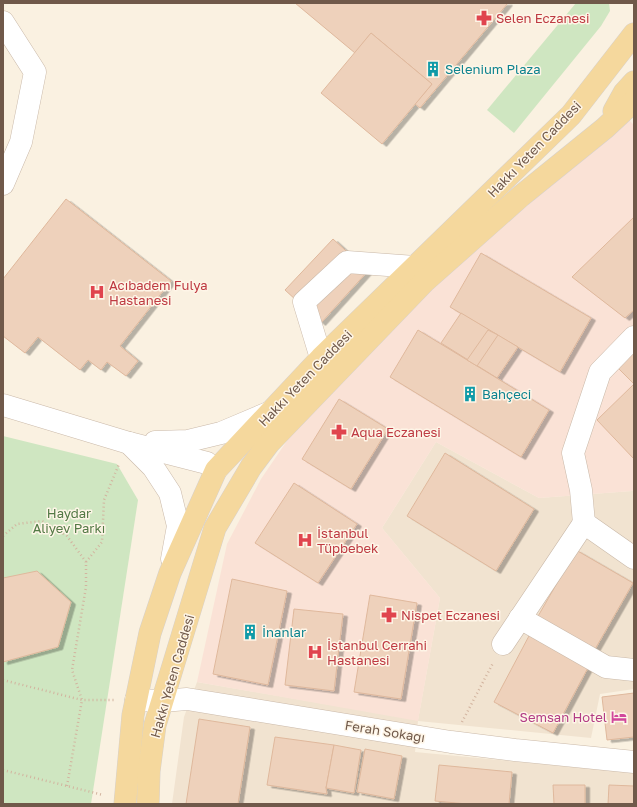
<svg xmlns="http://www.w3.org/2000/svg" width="637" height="807" font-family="'Golos Text',sans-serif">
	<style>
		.residential { fill: #f1e3d0 }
		.commercial { fill: #fae2d6 }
		.green { fill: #cfe6c1 }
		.building { fill: #eed1bb; stroke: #dfb89c; filter: url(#shadow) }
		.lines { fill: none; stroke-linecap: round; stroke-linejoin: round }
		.minor-casing { stroke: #cab9a9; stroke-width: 23 }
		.major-casing { stroke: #d7d1cc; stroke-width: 23 }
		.path { stroke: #d2b49f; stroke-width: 2.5; stroke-dasharray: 1 3; stroke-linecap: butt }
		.minor { stroke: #fff; stroke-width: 22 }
		.major { stroke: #f5d89d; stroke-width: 22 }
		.labels { text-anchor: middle; stroke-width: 3; stroke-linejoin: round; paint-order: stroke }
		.health-label { font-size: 13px; fill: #be3a42; stroke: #fef5e7; text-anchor: start }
		.culture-label { font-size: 13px; fill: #0d838f; stroke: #fef5e7; text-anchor: start }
		.street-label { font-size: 13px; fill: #70594a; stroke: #fef5e7 }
		.park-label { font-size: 13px; fill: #547a46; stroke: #fef5e7 }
		.hotel-label { font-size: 13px; fill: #b23c85; stroke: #fef5e7; text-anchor: end }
	</style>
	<defs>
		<filter id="shadow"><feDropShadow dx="4.5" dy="2.5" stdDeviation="0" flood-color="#0004"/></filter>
	</defs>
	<rect width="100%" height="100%" fill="#faf1e1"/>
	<path class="residential" d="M436,442L539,498L632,491L634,489V689L600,694L591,738L418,721L415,752L634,773V804H172L184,717L197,682L418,720L440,598L382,528Z"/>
	<path class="commercial" d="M627,118L634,125V489L632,491L539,498L436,442L382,528L440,598L418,721L197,682L227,544L261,479L329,379Z"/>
	<g class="green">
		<path d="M576,3H609L610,11L601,26L514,133L487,110Z"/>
		<path d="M3,436L117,464L138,500L91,804H3Z"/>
	</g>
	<g class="building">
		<path d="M295,3H508L420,108L415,104L432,84L371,33L355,53Z"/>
		<path d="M371,33L432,84L382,144L321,93Z"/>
		<path d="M66,199L171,281L120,346L138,361L126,376L107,362L101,370L88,360L80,370L38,337L25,353L3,336V279Z"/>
		<path d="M634,217V310L625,318L572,277Z"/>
		<path d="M333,239L368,271L321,323L285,290Z"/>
		<path d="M481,253L591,318L560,372L450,307Z"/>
		<path d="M461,313L518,347L497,378L441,343Z"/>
		<path d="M418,330L549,410L521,457L390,377Z"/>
		<path d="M488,330L498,335L477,366L467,360Z"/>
		<path d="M634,353V384L618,368Z"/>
		<path d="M634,384V459L597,420Z"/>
		<path d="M339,399L388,429L351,489L302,459Z"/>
		<path d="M445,453L534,509L496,571L407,516Z"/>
		<path d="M294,483L357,524L318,583L255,543Z"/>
		<path d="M576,550L633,583L594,651L537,618Z"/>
		<path d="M37,571L71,602L58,647L3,662V578Z"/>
		<path d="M232,579L287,591L268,685L213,674Z"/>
		<path d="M370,595L417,603L401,699L354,692Z"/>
		<path d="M294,609L343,614L334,691L285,685Z"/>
		<path d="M530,634L589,666L553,733L494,702Z"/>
		<path d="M634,693V737L607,740L602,697Z"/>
		<path d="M199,719L250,727L238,804H186Z"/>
		<path d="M275,737L334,745L326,788L327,794L267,785Z"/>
		<path d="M334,745L361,750L354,793L326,788Z"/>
		<path d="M365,749L402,756L394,799L357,792Z"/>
		<path d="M439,765L512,772L509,804H467L435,801Z"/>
		<path d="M553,785H585V804H554Z"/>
		<path d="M609,785L634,786V804H608Z"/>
	</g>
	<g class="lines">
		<defs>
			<g id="minor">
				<path d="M3,22L35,72L21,142L3,184"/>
				<path d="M321,358L304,302L347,262L415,267"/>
				<path d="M3,405L129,443L207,463L216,470"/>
				<path d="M155,442L188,441L221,433L273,411"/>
				<path d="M129,443L153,467L170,493L178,526L172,559"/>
				<path d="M584,523L581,490L573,453L600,372L634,337"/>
				<path d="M584,523L634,558"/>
				<path d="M520,618L606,667L634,670"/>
				<path d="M503,644L584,523"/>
				<path d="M136,700L162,701L187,699L451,742L515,750L634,762"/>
			</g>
			<g id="major">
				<path d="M614,111L624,93L634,82"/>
				<path d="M125,804L133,715L150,633L170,573L216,470L321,358L571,115L634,34"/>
				<path d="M148,804L149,771L155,725L215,528L251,467L269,443L424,282L521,196L605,128L634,101"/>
			</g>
		</defs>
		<use href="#minor" class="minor-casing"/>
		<use href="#major" class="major-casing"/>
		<g class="path">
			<path d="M3,536L17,524L42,521L67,536L86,562V587L72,670L82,700L67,786"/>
			<path d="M86,562L102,542L104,500L119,464"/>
			<path d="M3,680L82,700H114"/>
			<path d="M462,722L493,663"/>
			<path d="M3,770L103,795"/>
		</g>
		<use href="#minor" class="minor"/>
		<use href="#major" class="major"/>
	</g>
	<defs>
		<symbol id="pharmacy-bare" viewBox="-9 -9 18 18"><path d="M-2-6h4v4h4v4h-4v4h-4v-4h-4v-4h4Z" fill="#e0444e" stroke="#fef5e7" stroke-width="2.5" paint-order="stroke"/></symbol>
		<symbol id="building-bare" viewBox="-9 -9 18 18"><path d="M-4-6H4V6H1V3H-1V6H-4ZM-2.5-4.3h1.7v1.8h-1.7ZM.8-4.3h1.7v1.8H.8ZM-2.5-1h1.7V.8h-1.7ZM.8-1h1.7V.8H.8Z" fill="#0f9aa8" stroke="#fef5e7" stroke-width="2.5" paint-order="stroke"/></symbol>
		<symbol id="hospital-bare" viewBox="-9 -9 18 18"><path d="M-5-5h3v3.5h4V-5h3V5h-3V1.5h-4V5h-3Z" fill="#e0444e" stroke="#fef5e7" stroke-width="2.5" paint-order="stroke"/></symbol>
		<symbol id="hotel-bare" viewBox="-9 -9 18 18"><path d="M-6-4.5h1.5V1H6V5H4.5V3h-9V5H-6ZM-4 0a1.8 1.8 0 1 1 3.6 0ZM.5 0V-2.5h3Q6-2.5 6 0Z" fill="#d1479c" stroke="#fef5e7" stroke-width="2.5" paint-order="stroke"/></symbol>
	</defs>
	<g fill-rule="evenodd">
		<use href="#pharmacy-bare" x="473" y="7" width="22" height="22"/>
		<use href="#building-bare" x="422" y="58" width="22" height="22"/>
		<use href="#hospital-bare" x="86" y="281" width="22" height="22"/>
		<use href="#building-bare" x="459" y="383" width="22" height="22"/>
		<use href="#pharmacy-bare" x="328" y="421" width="22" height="22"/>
		<use href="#hospital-bare" x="294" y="529" width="22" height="22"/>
		<use href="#pharmacy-bare" x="378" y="604" width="22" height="22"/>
		<use href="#building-bare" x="239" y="621" width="22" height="22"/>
		<use href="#hospital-bare" x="304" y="641" width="22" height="22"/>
		<use href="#hotel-bare" x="608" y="706" width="22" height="22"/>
	</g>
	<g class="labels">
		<g class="health-label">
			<text x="496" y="23">Selen Eczanesi</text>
			<text x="109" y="290">Acıbadem Fulya<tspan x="109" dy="15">Hastanesi</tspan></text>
			<text x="351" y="437">Aqua Eczanesi</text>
			<text x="317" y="538">İstanbul<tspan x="317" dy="15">Tüpbebek</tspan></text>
			<text x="401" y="620">Nispet Eczanesi</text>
			<text x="327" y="650">İstanbul Cerrahi<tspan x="327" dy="15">Hastanesi</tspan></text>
		</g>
		<g class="culture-label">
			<text x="445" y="74">Selenium Plaza</text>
			<text x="482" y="399">Bahçeci</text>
			<text x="262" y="637">İnanlar</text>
		</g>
		<g class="street-label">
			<text transform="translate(534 149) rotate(-46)" y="5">Hakkı Yeten Caddesi</text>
			<text transform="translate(305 378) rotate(-46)" y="5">Hakkı Yeten Caddesi</text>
			<text transform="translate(172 676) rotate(-74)" y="5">Hakkı Yeten Caddesi</text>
			<text transform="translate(385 731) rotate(9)" y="5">Ferah Sokağı</text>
		</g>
		<g class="park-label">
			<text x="69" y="518">Haydar<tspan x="69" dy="15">Aliyev Parkı</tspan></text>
		</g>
		<g class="hotel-label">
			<text x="607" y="722">Semsan Hotel</text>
		</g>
	</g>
	<rect width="637" height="807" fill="none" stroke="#70594a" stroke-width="8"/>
</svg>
